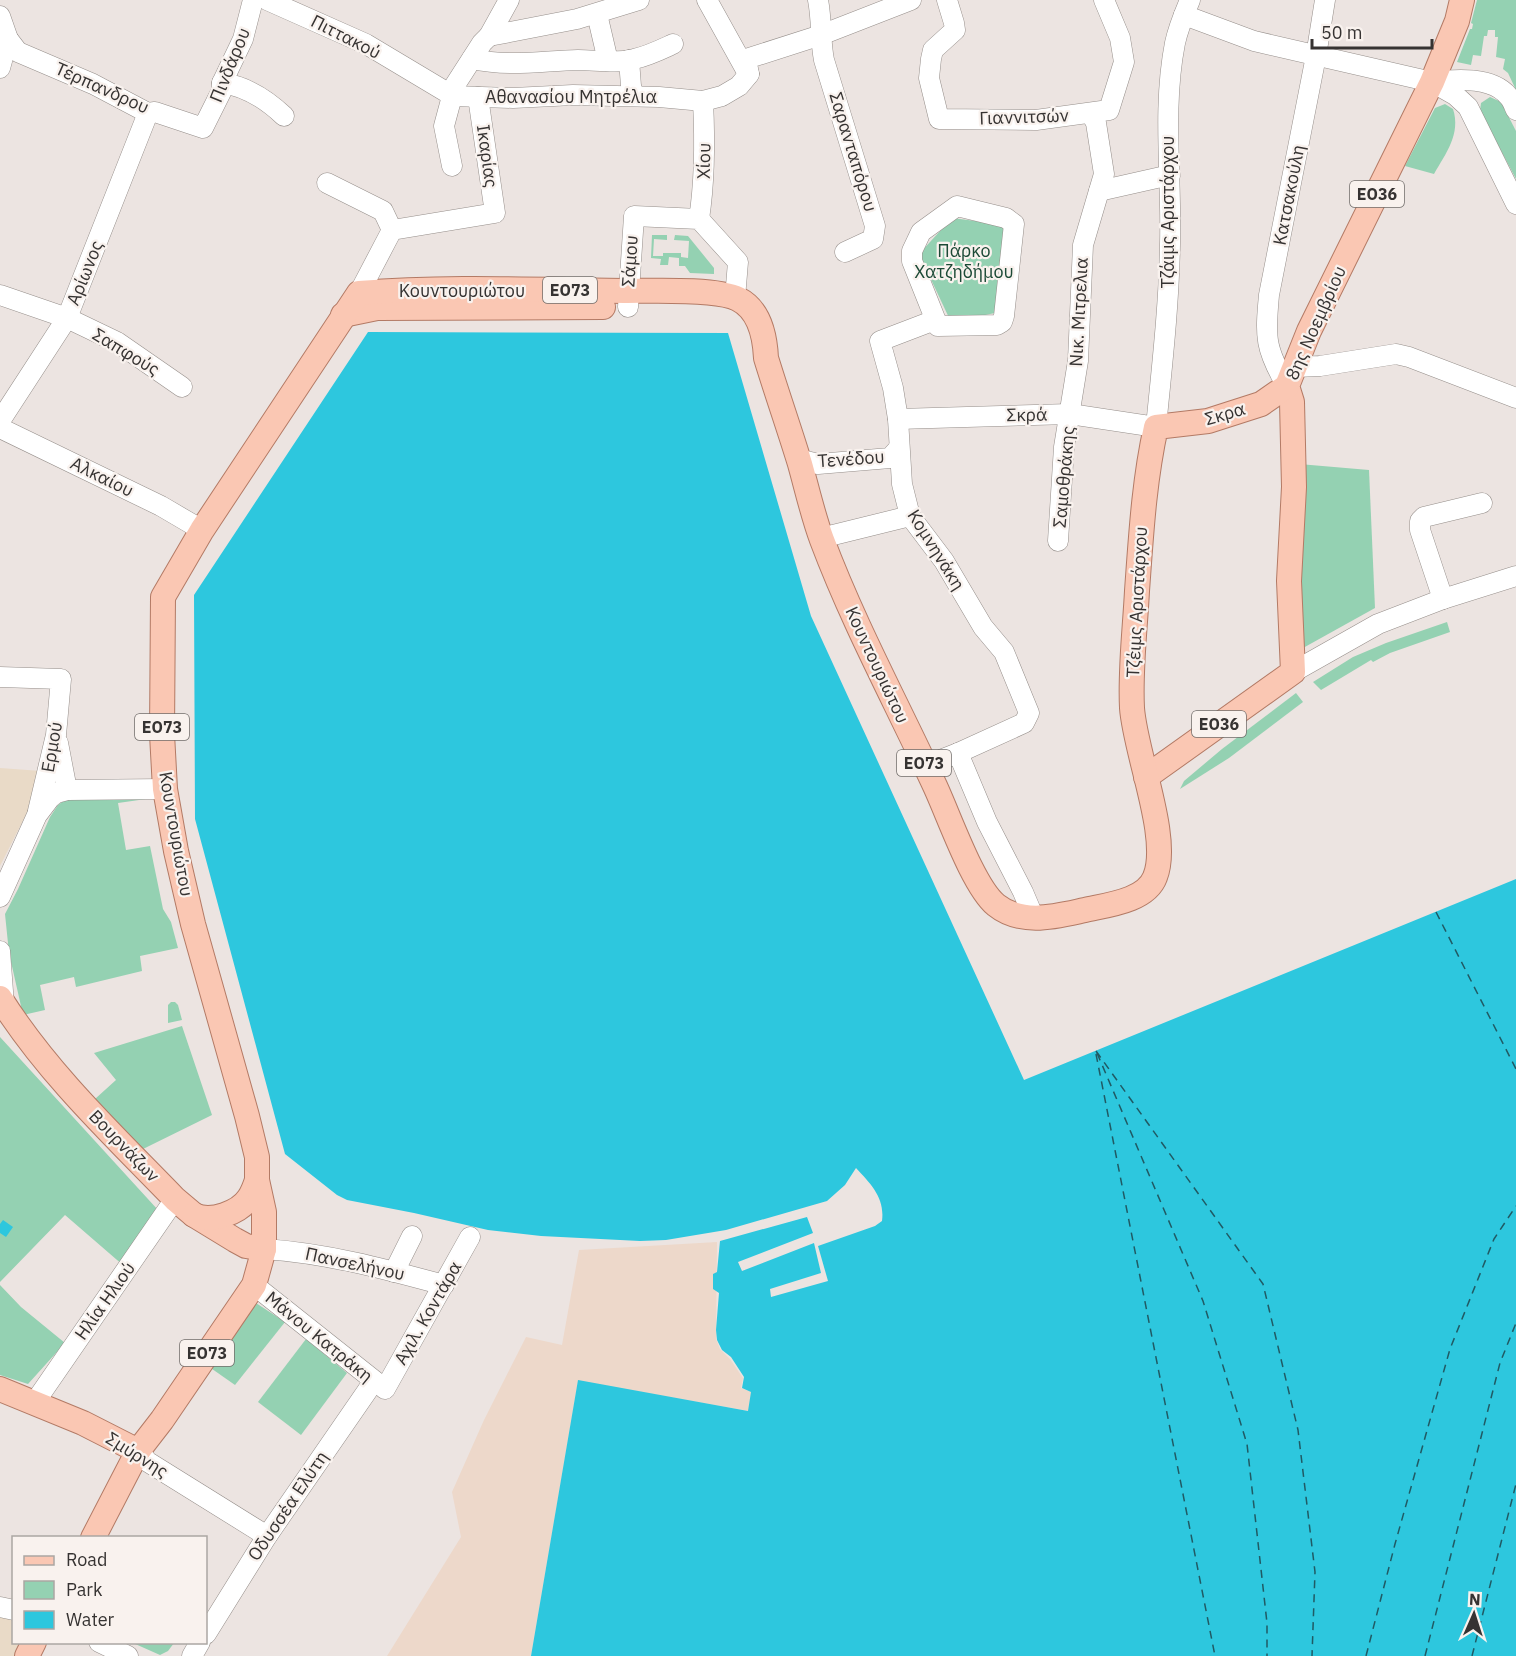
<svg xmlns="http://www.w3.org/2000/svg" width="1516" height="1656" font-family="'IBM Plex Sans',sans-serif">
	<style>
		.industrial { fill: #edd8ca }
		.education { fill: #e9dac7 }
		.green { fill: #94d1b2 }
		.water { fill: #2dc7de }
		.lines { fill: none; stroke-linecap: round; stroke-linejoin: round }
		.ferry { stroke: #205a64; stroke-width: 1.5; stroke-dasharray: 8 6; stroke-linecap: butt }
		.minor-casing { stroke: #958e8a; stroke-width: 21 }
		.major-casing { stroke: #b37a65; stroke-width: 26 }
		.minor { stroke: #fff; stroke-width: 20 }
		.major { stroke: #fac7b3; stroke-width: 24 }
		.labels { text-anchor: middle; stroke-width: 4.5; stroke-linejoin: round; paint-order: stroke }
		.shield { fill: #f9f2ee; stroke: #706c6a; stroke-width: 1.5 }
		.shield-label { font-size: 16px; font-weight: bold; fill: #363332 }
		.street-label { font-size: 18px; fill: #363332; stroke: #f9f2ee }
		.park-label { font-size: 18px; fill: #1c4a36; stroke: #f9f2ee }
	</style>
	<rect width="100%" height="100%" fill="#ece4e1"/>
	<path class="industrial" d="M717,1242L716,1339L720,1349L730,1359L743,1378L741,1388L751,1392L749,1411L578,1381L531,1656H387L461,1537L452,1492L484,1420L526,1337L562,1345L579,1250Z"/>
	<g class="education">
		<path d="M0,768L41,771L40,787L0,866Z"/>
		<path d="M0,1616L13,1618L14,1642L26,1643L20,1656H0Z"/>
	</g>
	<g class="green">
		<path d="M1477,0H1516V90L1508,73L1503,69L1505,59L1496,57L1498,37H1495V30H1488L1487,36H1484L1481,56L1473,55L1471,65L1457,62L1470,29H1472L1473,24L1471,23Z"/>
		<path d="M1490,97L1501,102L1516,131V179L1480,111L1481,103Z"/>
		<path d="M1445,104L1453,109C1461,134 1446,153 1434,174L1405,166L1435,108Z"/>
		<path d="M952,218L1007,225L995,313L951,322L919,254Z"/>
		<path d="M652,235H667V240L654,239L653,256H663V253H681V257L688,258L689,241L674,240L675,235L688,236L714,268V274L690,273L685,266H679V258L669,257L668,265H660L661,259L651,258Z"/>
		<path d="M1299,464L1369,470L1375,608L1303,648L1299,636Z"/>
		<path d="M1447,622L1450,632L1390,653L1373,662L1371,660L1321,690L1313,682L1353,657L1386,643Z"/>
		<path d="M1296,693L1303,702L1229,758L1180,789L1184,781L1222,749Z"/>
		<path d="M69,797H142L146,799L118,803L126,850L150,846L163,909L171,922L178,948L140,956L142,971L76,987L74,977L40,985L45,1010L23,1015L9,953L5,914L18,889L50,817L58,805Z"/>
		<path d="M171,1002H175L178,1005L182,1020L168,1023V1005Z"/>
		<path d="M182,1026L212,1115L141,1150L95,1099L116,1080L94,1053Z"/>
		<path d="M0,1037L158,1210L124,1266L65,1215L0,1282Z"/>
		<path d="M0,1285L21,1307L65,1343L28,1384L0,1375Z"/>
		<path d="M253,1301L285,1322L235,1385L205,1364Z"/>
		<path d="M306,1339L347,1373L301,1435L258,1402Z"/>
		<path d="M133,1643H174L168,1651L160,1655Z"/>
	</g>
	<g class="water">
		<path d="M368,332L728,333L811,616L1024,1080L1516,879V1656H531L578,1380L748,1411L751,1392L742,1388L744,1377L731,1357L722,1350L717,1340L716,1330L719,1293L713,1289V1274L717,1272L720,1241L807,1217L813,1233L738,1262L742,1271L814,1243L821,1273L770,1289L771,1297L828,1281L818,1246L875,1226L882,1221C885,1198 871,1184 856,1168L845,1185L827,1201L726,1230L666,1240L640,1241L541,1236L488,1230L414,1213L347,1200L337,1195L285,1154L195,819L194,595Z"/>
		<path d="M3,1220L13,1227L6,1237L0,1233V1224Z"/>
	</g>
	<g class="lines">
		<g class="ferry">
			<path d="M1436,912L1516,1069"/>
			<path d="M1096,1051L1263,1284L1298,1430L1315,1572L1312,1656"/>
			<path d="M1097,1053L1203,1301L1247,1444L1267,1623V1656"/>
			<path d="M1096,1054L1215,1656"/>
			<path d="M1366,1656L1395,1544L1450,1349L1494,1239L1516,1206"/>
			<path d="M1425,1656L1500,1363L1516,1323"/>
			<path d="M1472,1656L1516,1484"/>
		</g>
		<defs>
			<g id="minor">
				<path d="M267,0L366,44L453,96L513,98L573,95L659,97L703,101L722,96L739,86L749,74"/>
				<path d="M707,0L747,72"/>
				<path d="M818,0C822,20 820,40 824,60L875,226L873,239L845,252"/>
				<path d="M947,0L954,23L955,30L933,50L931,59L929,78L939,119L1036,120L1109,110L1124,62L1120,38L1104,0"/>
				<path d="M597,14L608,61"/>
				<path d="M1184,15L1254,41L1432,82L1455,95L1468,107L1516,204"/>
				<path d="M0,16L8,39L0,68"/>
				<path d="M489,36L577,19L639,0"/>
				<path d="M8,39L18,52L93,84L148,113L155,112L203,128L222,90V83L243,39L253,0"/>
				<path d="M472,59C510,67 541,61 578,60C596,60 617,64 634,59C648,56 660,50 673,44"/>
				<path d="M629,60L631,86L634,96"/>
				<path d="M749,74L746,59L821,35L911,0"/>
				<path d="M1432,82C1455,79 1493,76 1509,97C1512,100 1514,106 1516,110"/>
				<path d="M222,83C246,86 267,100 284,116"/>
				<path d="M452,166L444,126L455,85L482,43L489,36L509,0"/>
				<path d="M327,183L383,211L392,230"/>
				<path d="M1099,191L1170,175"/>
				<path d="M957,206L1006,218L1014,224L1004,316L1002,322L997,325L938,326L912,261V251L921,232Z"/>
				<path d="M699,219C705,180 705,141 703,101"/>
				<path d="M359,293L392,230L495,213L478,97"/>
				<path d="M0,295L67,318L117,342L182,387"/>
				<path d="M628,307L634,216L699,219L738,262L735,298"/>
				<path d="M1295,367L1320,366L1396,354L1409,357L1516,398"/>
				<path d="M1287,386C1265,349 1265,337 1269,295L1316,56L1325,0"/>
				<path d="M898,419L1070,414L1156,427C1162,366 1169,305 1170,244C1172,178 1162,109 1175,43C1178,29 1184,14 1190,0"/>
				<path d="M0,421L67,318L148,113"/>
				<path d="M0,428L161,506L202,530"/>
				<path d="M798,459L818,464L890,458L899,448"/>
				<path d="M821,538L910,516"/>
				<path d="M1058,541L1064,447L1078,361L1083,245L1104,174L1096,123L1091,114"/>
				<path d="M1443,599L1420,530V521L1424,517L1482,503"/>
				<path d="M1293,672L1378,624L1443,599L1516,576"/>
				<path d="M0,677L61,679L56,735L38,811"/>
				<path d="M58,743L67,790"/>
				<path d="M958,753L987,822L1023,892L1034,918"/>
				<path d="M925,766L958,753L1024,723L1029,713L1004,652L983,627L944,561L910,516L902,484L898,419L893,388L880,341L935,320"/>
				<path d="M0,897L37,815L50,798L56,793L67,790L165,789"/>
				<path d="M0,951L4,1005"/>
				<path d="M264,1249C326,1253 385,1269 444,1285"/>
				<path d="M394,1272L412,1236"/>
				<path d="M254,1285L385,1389L470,1237"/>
				<path d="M35,1402L175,1199"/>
				<path d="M138,1451L148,1462L267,1536"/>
				<path d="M0,1607L14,1610"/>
				<path d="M206,1634L267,1536L374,1381"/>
				<path d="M99,1642L128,1656"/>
				<path d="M192,1656L200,1642"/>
			</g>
			<g id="major">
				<path d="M343,315L377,308L603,307"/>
				<path d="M1146,777L1293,672L1289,581L1294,487L1292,402L1287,386L1309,331L1432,82L1457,21L1462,0"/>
				<path d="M0,998C47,1073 114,1136 175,1199L194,1215L235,1240L246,1246L264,1249"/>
				<path d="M194,1215C211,1223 239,1213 249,1198C253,1192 255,1186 257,1180"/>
				<path d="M0,1389L83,1423L138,1451"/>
				<path d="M93,1538L138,1451L162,1420L254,1285L264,1249V1212L257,1180V1157L247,1116L193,924L176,851L165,789L162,734L163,597L202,530L359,293C447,286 536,290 625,291C651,291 717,288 738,299C760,310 765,337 766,358C777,394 789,428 800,464C807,489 813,516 822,540C854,625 897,704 935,786C949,816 973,886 996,905C1022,926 1057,916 1085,910C1107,905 1146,901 1155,877C1171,838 1135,753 1132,708C1130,669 1135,630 1137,591C1141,536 1144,481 1156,427L1208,421L1261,404L1287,386"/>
				<path d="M27,1656L34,1642"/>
			</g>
		</defs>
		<use href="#minor" class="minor-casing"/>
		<use href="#major" class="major-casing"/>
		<use href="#minor" class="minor"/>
		<use href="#major" class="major"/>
	</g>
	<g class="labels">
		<g class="shield">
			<rect x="1350" y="181" width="54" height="26" rx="4.5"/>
			<rect x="543" y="277" width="54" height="26" rx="4.5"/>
			<rect x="1192" y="711" width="54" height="26" rx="4.5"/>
			<rect x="135" y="714" width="54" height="26" rx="4.5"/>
			<rect x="897" y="750" width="54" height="26" rx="4.5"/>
			<rect x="180" y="1340" width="54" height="26" rx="4.5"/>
		</g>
		<g class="shield-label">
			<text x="1377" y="200">ΕΟ36</text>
			<text x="570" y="296">ΕΟ73</text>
			<text x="1219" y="730">ΕΟ36</text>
			<text x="162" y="733">ΕΟ73</text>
			<text x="924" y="769">ΕΟ73</text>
			<text x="207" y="1359">ΕΟ73</text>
		</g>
		<g class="street-label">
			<text transform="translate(346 37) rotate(27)" y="6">Πιττακού</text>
			<text transform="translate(230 65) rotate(-68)" y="6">Πινδάρου</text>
			<text transform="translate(102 88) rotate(24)" y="6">Τέρπανδρου</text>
			<text x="571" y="103">Αθανασίου Μητρέλια</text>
			<text transform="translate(1024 117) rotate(-2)" y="6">Γιαννιτσών</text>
			<text transform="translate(853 152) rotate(73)" y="6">Σαρανταπόρου</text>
			<text transform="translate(487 156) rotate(82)" y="6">Ικαρίας</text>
			<text transform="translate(704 161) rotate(-89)" y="6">Χίου</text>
			<text transform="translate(1289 195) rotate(-79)" y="6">Κατσακούλη</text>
			<text transform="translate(1168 212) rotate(-90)" y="6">Τζάιμς Αριστάρχου</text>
			<text transform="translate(630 261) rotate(-86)" y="6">Σάμου</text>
			<text transform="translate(85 273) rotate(-68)" y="6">Αρίωνος</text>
			<text x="462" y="297">Κουντουριώτου</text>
			<text transform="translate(1079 312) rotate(-87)" y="6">Νικ. Μιτρελια</text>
			<text transform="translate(1316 323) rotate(-66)" y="6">8ης Νοεμβρίου</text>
			<text transform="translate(126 352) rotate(31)" y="6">Σαπφούς</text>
			<text transform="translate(1225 414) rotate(-16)" y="6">Σκρα</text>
			<text transform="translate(1027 415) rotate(-1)" y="6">Σκρά</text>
			<text transform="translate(851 459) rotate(-4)" y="6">Τενέδου</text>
			<text transform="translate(102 477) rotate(26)" y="6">Αλκαίου</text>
			<text transform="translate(1064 477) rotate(-85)" y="6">Σαμοθράκης</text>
			<text transform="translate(936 550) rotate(58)" y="6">Κομνηνάκη</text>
			<text transform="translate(1137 602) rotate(-87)" y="6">Τζέιμς Αριστάρχου</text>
			<text transform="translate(877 665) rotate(65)" y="6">Κουντουριώτου</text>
			<text transform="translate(52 747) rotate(-80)" y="6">Ερμού</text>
			<text transform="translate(176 834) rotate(80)" y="6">Κουντουριώτου</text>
			<text transform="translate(124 1146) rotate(46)" y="6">Βουρνάζων</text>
			<text transform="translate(355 1264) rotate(12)" y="6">Πανσελήνου</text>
			<text transform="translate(105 1301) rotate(-55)" y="6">Ηλία Ηλιού</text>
			<text transform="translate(428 1313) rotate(-60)" y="6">Αχιλ. Κοντάρα</text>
			<text transform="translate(319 1337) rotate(39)" y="6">Μάνου Κατράκη</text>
			<text transform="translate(137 1455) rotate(32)" y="6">Σμύρνης</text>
			<text transform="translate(288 1506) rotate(-56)" y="6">Οδυσσέα Ελύτη</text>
		</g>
		<g class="park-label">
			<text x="964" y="257">Πάρκο<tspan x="964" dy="21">Χατζηδήμου</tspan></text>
		</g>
	</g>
	<rect x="12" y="1536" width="195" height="108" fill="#f9f2ee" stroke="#aba6a3" stroke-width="1.5"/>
	<rect x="24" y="1556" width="30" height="9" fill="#fac7b3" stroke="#aba6a3" stroke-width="1.5"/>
	<text x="66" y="1566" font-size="18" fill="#363332">Road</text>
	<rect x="24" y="1581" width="30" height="18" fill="#94d1b2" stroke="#aba6a3" stroke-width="1.5"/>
	<text x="66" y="1596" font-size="18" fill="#363332">Park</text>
	<rect x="24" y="1611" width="30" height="18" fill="#2dc7de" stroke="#aba6a3" stroke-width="1.5"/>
	<text x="66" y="1626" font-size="18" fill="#363332">Water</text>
	<g transform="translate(1474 1614) rotate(3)" stroke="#f9f2ee" stroke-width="4.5" paint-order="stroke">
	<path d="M0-4.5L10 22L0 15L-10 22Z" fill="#363332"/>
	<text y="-9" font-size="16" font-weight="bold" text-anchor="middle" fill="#363332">N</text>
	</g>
	<path d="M1312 39v9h120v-9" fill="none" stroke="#363332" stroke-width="3"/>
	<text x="1321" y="39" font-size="18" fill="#363332" stroke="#f9f2ee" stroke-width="4.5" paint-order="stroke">50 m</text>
</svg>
